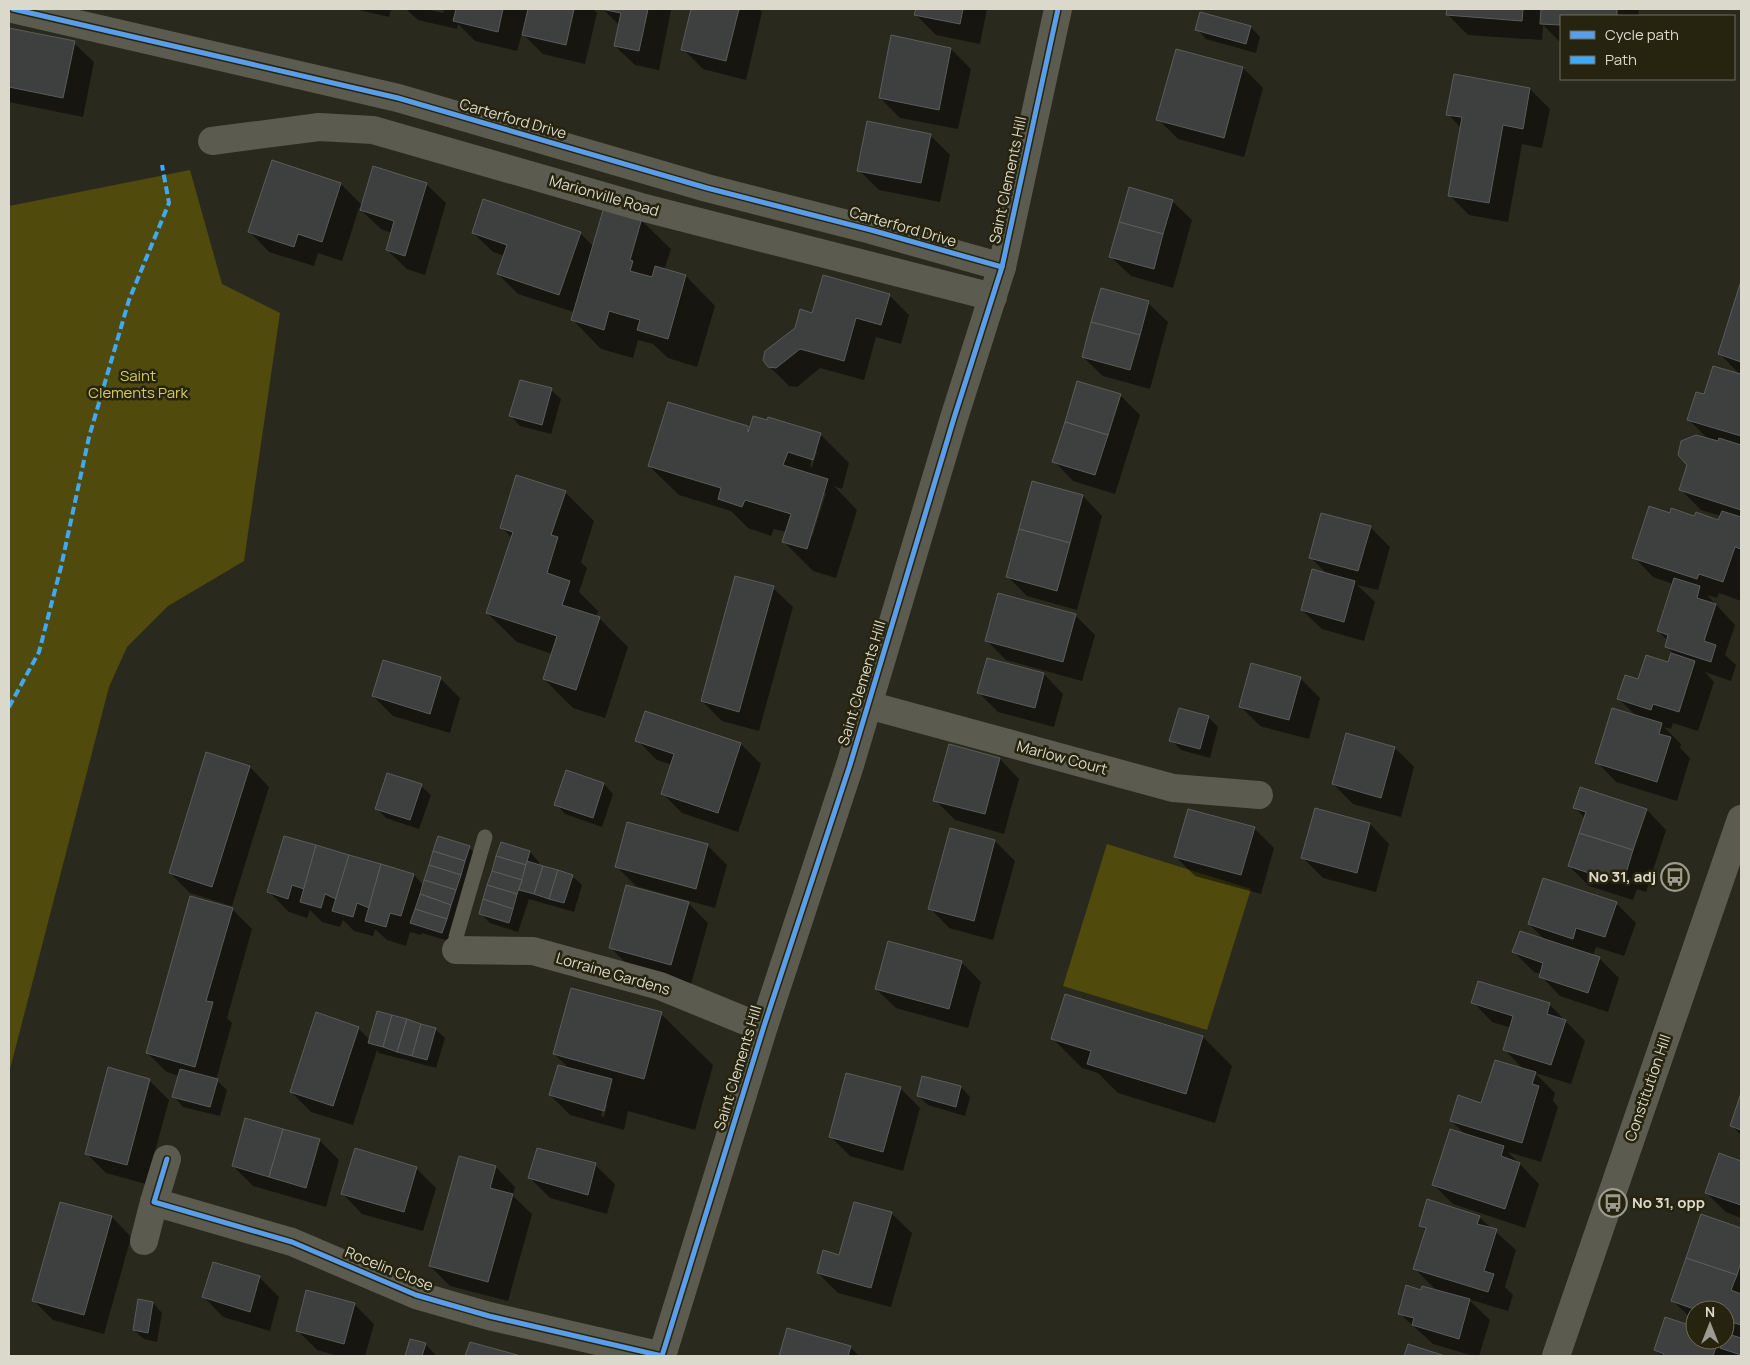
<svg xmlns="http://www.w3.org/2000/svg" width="1750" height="1365" font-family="Manrope,sans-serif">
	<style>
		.green { fill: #504b0c }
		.shadow { fill: #0007; fill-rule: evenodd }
		.building { fill: #3d403e; stroke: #595d5b }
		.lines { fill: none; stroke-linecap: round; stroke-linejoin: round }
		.lane { stroke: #5b5b50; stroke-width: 15 }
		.street { stroke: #5b5b50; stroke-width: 28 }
		.secondary { stroke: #5b5b50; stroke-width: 28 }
		.quiet { stroke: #3fa9f5; stroke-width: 4; stroke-dasharray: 8 4; stroke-linecap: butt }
		.cycleway-casing { stroke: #26240e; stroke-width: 8 }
		.cycleway { stroke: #5a9eea; stroke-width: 5 }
		.labels { text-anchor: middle; stroke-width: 5; stroke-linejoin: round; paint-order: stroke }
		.street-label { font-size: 15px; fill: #dad9cc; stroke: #26240e }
		.park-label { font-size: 15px; fill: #d6cc5b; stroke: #26240e }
		.poi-label { font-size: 15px; font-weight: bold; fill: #dad9cc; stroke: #26240e; text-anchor: end }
	</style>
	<rect width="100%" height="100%" fill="#2a291d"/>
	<g class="green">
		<path d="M190,170L222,284L280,313L244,561L168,606L127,647L109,687L9,1073V206Z"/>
		<path d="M1107,844L1251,889L1207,1030L1063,986Z"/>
	</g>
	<g class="shadow">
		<path d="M355,9H391L389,17Z"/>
		<path d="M406,9H426L443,13L444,10L438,9H593L597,13L585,64L543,54L522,33L517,51L475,41L458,24L457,29L418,20Z"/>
		<path d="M603,9H670L671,10L659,70L635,65L615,46L619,25Z"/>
		<path d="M692,9H759L762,12L746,80L703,69L683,49Z"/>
		<path d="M917,9H987L980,44L936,35L916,15Z"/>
		<path d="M1448,9H1639L1638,16H1561V43L1543,25L1542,40L1468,35L1448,15Z"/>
		<path d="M1251,27L1260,37L1256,53L1206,39L1197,29Z"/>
		<path d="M9,29L74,43L94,62L83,117L9,102Z"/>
		<path d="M951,49L971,69L958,129L900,118L880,98Z"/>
		<path d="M1177,50L1243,68L1263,88L1244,157L1178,139L1158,119Z"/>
		<path d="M1530,89L1550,109L1542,148L1522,144L1508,222L1469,215L1449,195L1461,128L1448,114Z"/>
		<path d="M930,135L950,155L940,202L879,190L859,170Z"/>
		<path d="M341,184L362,205L426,184L446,203L425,275L407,269L387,250L392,233L381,229L359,208L342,261L318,253L314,266L269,252L250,232Z"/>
		<path d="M1172,201L1192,220L1173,288L1131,276L1111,257Z"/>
		<path d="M641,220L671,249L664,270L686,276L715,306L697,367L668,358L653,344L638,340L633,358L601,349L572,319L574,312L518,294L498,274L504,256L493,252L473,233H580L594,247Z"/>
		<path d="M1741,285V601L1719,593L1717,598L1707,595L1735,625L1725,655L1736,665L1731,681L1705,672L1714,682L1698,731L1673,723L1671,729L1664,727L1681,744L1680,748L1690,758L1677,801L1616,782L1597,762L1637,717L1618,698L1639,681L1669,664L1676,656L1666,646L1668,641L1658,631L1673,584L1653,577L1634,557L1671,514L1719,521L1721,516L1701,510L1681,490L1709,440L1689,420L1705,396L1740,375L1720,354Z"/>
		<path d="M889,295L909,315L901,344L876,337L864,380L820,368L797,387L789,386L769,366L813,315Z"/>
		<path d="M1148,303L1168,322L1150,389L1103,376L1083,357Z"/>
		<path d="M551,390L561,399L551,434L520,426L511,416Z"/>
		<path d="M1120,395L1140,415L1115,494L1073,481L1054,461Z"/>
		<path d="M748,427L750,430L820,434L849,463L842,489L834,486L857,510L836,578L813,571L784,542L787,532L774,529L771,536L748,528L731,511L679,495L649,466ZM814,451H817L812,467L810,466ZM823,492L826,493L812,537L810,535Z"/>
		<path d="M565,492L594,521L581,562L587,568L579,592L598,611L596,617L599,618L628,647L605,718L573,708L544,679L552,654L517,642L487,613L512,538L501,527Z"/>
		<path d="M1083,496L1102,516L1077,610L1027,596L1007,576Z"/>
		<path d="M1370,527L1390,547L1378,590L1357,585L1375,602L1364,641L1322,629L1302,610L1327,574L1310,557Z"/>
		<path d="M773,588L793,607L759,731L722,721L702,701Z"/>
		<path d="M1075,615L1095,635L1082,681L1006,660L986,640Z"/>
		<path d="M988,659L1044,674L1063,694L1054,727L998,712L979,693Z"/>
		<path d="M440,678L460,698L450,733L393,716L373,696Z"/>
		<path d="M1300,678L1320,698L1309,739L1260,726L1240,706Z"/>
		<path d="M1208,717L1218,727L1210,758L1181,750L1171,740Z"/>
		<path d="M637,740L741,744L761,764L738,832L682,813L662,793L672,765L657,760Z"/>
		<path d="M1395,748L1414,767L1401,817L1353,804L1333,784Z"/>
		<path d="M1000,759L1019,779L1004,834L955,820L935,800Z"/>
		<path d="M250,767L269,787L232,906L190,893L170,873Z"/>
		<path d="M567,772L604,784L613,794L602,827L565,814L556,804Z"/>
		<path d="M421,786L431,795L419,829L386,818L376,808Z"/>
		<path d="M1575,808L1647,810L1666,830L1646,892L1637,889L1633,900L1589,886L1569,866L1585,818Z"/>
		<path d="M1370,824L1389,844L1376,892L1323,878L1303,858Z"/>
		<path d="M1254,828L1274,848L1261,894L1195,876L1176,857Z"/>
		<path d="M951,830L995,841L1015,861L993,940L949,928L930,908Z"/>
		<path d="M285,838L414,875L423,885L469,848L479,857L452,942L422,933L421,935L410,932L406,946L387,940L375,929L373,936L354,931L343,920L340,927L322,922L310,910L307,918L289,912L269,892Z"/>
		<path d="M501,843L530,852L539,862L538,866L572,876L582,885L574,912L529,899L518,932L490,923L480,913Z"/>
		<path d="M707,845L727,865L715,908L636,886L616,866Z"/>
		<path d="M688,903L708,923L691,984L630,967L610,947Z"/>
		<path d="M1616,903L1636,923L1624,956L1596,947L1593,956L1599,958L1619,978L1608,1012L1560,996L1541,976V974L1534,972L1514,952L1546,941L1529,924Z"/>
		<path d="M232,909L252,929L227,1018L232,1023L216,1080L227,1090L220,1116L183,1107L174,1097L179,1076L167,1072L147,1053Z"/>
		<path d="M961,962L981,982L968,1028L896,1008L876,989Z"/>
		<path d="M1473,1002L1549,1004L1585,1041L1571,1084L1535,1073L1555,1093L1553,1101L1558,1107L1541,1162L1508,1152L1539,1184L1525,1228L1453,1204L1434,1185L1466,1135L1451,1121L1482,1104L1524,1070L1504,1049L1511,1028L1492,1022Z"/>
		<path d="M661,1014L713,1065L695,1130L628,1111L624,1130L570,1115L550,1095L570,1069L554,1054ZM604,1105H607L604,1117L601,1116Z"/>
		<path d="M358,1028L370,1040L435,1029L445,1038L436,1068L379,1053L377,1050L353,1125L311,1112L291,1092Z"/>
		<path d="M1203,1037L1232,1066L1215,1123L1118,1093L1098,1073L1082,1068L1053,1039Z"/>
		<path d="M149,1080L169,1100L146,1184L106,1173L86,1153Z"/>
		<path d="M961,1087L970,1097L965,1116L928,1105L918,1096Z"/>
		<path d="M900,1088L920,1108L903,1171L850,1156L830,1136Z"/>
		<path d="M1741,1097V1135L1732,1126Z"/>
		<path d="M319,1140L339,1160L326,1207L253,1186L233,1166Z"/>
		<path d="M1720,1155L1741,1162V1218L1726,1212L1706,1193Z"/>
		<path d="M595,1165L615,1184L607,1214L550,1198L530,1178Z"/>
		<path d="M496,1167L515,1187L513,1196L532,1214L508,1301L450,1286L430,1266Z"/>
		<path d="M416,1168L436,1188L423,1231L362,1214L343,1194Z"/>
		<path d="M61,1204L112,1217L131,1237L104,1334L53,1320L33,1300Z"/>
		<path d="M854,1204L892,1214L912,1233L891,1307L838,1293L818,1273L840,1256Z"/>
		<path d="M1702,1215L1741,1229V1356H1662L1655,1350L1695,1328V1340H1715L1722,1346L1725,1340L1727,1332H1725V1310H1695V1322L1673,1301Z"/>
		<path d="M1479,1217L1516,1250L1505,1287L1513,1295L1508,1311L1468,1299L1490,1320L1479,1356H1474L1433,1344L1399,1313L1422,1291H1437L1415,1269L1426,1231L1420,1225Z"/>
		<path d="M259,1277L279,1297L270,1331L223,1317L204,1297Z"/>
		<path d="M153,1303L162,1313L157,1342L144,1339L134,1330Z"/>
		<path d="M354,1304L374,1324L365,1356H339L317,1350L297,1330Z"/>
		<path d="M788,1330L850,1347L859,1356H781Z"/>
		<path d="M411,1341L425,1344L435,1354L434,1356H407Z"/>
	</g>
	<g class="building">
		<path d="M456,9H503L498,32L453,21Z"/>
		<path d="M528,9H574L566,45L522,35Z"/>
		<path d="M601,9H648L639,51L614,46L621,13Z"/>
		<path d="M691,9H739L726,61L681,50Z"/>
		<path d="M916,9H963L960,24L914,15Z"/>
		<path d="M1447,9H1523L1522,21L1446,15Z"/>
		<path d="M1541,9H1617V16H1561V25L1540,24Z"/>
		<path d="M1200,12L1251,26L1246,44L1195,30Z"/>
		<path d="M9,28L75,41L63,98L9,87Z"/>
		<path d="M891,35L951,48L939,110L879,98Z"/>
		<path d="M1176,49L1243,67L1224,138L1156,120Z"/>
		<path d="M1454,74L1530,88L1523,129L1503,125L1489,203L1448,196L1462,117L1446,115Z"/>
		<path d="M867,121L931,134L921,183L857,171Z"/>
		<path d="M272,160L341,183L322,242L298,234L294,247L248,232Z"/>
		<path d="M373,166L427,183L405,256L386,250L394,221L360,210Z"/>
		<path d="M1129,187L1173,200L1163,234L1119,222Z"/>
		<path d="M483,199L581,232L559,295L497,274L507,245L472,233Z"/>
		<path d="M604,207L642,218L630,260L633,261L630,271L652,277L655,266L686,275L668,339L637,330L640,320L609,311L604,330L571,320Z"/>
		<path d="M1119,222L1163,234L1154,269L1109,257Z"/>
		<path d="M823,275L890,294L881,325L856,318L844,361L800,349L776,368L768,367L763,360L765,351L795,328L800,309L812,313Z"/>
		<path d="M1741,281V362L1718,354Z"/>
		<path d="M1101,288L1149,301L1140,335L1091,322Z"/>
		<path d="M1091,322L1140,335L1130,370L1082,357Z"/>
		<path d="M1713,366L1741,374V436L1687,420L1696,392L1704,394Z"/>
		<path d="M520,380L552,388L542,425L509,416Z"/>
		<path d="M1077,381L1121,394L1108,435L1065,422Z"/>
		<path d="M668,402L748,426V432L753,416L767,420L768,417L821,433L813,460L788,452L783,465L828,479L807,549L782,542L791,514L745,500L742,507L718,499L721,488L648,466Z"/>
		<path d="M1065,422L1108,435L1095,475L1052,462Z"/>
		<path d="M1696,435L1718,441L1719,438L1741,445V510L1679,490L1687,465L1678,455L1681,441Z"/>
		<path d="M516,475L566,491L551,535L558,537L547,573L570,581L562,605L600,617L576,690L543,679L557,636L486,613L513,532L500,528Z"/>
		<path d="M1032,481L1083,495L1070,543L1019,529Z"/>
		<path d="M1649,506L1670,513L1671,508L1694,516L1696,512L1718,520L1722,511L1741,517V549L1735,547L1723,582L1699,574L1697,579L1632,558Z"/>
		<path d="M1321,513L1371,526L1358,571L1309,558Z"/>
		<path d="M1019,529L1070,543L1057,591L1006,577Z"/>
		<path d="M1312,569L1355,581L1344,622L1301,610Z"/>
		<path d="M735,576L774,586L739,712L701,701Z"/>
		<path d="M1674,578L1700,586L1697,598L1716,604L1704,641L1716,645L1711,662L1665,647L1668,635L1657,631Z"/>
		<path d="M998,593L1076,614L1063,662L985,641Z"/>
		<path d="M1671,653L1695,661L1679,712L1653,704L1651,710L1617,699L1625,675L1638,679L1646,655L1668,662Z"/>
		<path d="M987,658L1044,673L1035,708L977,693Z"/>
		<path d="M383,660L441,677L430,714L372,696Z"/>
		<path d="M1251,663L1301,677L1289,720L1239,707Z"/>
		<path d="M1179,708L1209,716L1200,749L1169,741Z"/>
		<path d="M1612,708L1662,723L1659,734L1671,737L1657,782L1595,763Z"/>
		<path d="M645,711L741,743L718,813L661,794L674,754L635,741Z"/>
		<path d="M1346,733L1395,747L1381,798L1332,784Z"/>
		<path d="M949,744L1000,758L985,814L933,801Z"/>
		<path d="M206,752L250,766L212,887L169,873Z"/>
		<path d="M566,770L604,783L593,818L554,805Z"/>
		<path d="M387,773L422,784L410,820L375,809Z"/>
		<path d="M1580,787L1647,809L1633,850L1579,833L1586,812L1573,808Z"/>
		<path d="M1315,808L1370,823L1357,873L1301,858Z"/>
		<path d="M1188,809L1255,827L1241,875L1174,857Z"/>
		<path d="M627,822L708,844L696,889L615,867Z"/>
		<path d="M950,828L995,840L974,921L928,909Z"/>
		<path d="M1579,833L1633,850L1626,873L1617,870L1613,881L1568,866Z"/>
		<path d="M284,836L316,845L304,889L292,885L288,899L267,892Z"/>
		<path d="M438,836L470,846L465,861L433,851Z"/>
		<path d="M501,842L530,851L526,865L496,856Z"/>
		<path d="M316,845L349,855L336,899L325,894L321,908L300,902Z"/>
		<path d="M433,851L465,861L461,875L429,865Z"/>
		<path d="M349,855L381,864L369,908L357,903L353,917L332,911Z"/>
		<path d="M496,856L526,865L522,880L492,871Z"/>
		<path d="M527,861L543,866L534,894L519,890Z"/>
		<path d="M381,864L414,874L401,916L390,913L386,927L365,921Z"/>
		<path d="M429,865L461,875L456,890L424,880Z"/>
		<path d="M543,866L558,870L549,899L534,894Z"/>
		<path d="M558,870L573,875L564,903L549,899Z"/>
		<path d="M492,871L522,880L517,894L487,885Z"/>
		<path d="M1543,878L1617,902L1605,937L1576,928L1573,939L1528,924Z"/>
		<path d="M424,880L456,890L451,905L420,894Z"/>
		<path d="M487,885L517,894L513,909L483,899Z"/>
		<path d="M626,885L689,902L671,965L609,948Z"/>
		<path d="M420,894L451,905L447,919L415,909Z"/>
		<path d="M190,896L233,908L206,1001L213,1002L195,1067L146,1053Z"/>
		<path d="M483,899L513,909L509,923L479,914Z"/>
		<path d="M415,909L447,919L442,933L410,923Z"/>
		<path d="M1520,931L1600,957L1588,993L1539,977L1543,963L1512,952Z"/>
		<path d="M888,941L962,961L949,1009L875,989Z"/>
		<path d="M1478,981L1550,1003L1547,1014L1566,1020L1551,1065L1503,1050L1513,1016L1471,1003Z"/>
		<path d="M571,988L662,1012L644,1079L553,1054Z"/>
		<path d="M1065,994L1203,1036L1186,1094L1087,1064L1091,1051L1051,1039Z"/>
		<path d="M377,1011L392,1015L383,1047L368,1043Z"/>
		<path d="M316,1012L359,1027L333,1106L290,1092Z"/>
		<path d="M392,1015L407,1019L397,1052L383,1047Z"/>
		<path d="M407,1019L421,1024L412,1056L397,1052Z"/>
		<path d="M421,1024L436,1028L427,1060L412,1056Z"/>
		<path d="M1495,1060L1536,1072L1532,1084L1539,1086L1522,1143L1450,1121L1458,1095L1481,1103Z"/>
		<path d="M558,1065L612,1079L604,1111L549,1095Z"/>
		<path d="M108,1067L150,1079L127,1165L85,1154Z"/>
		<path d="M180,1069L218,1079L210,1107L172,1097Z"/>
		<path d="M846,1073L901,1087L883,1152L829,1137Z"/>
		<path d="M922,1076L961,1086L956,1107L917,1096Z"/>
		<path d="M1741,1093V1130L1730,1126Z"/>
		<path d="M245,1118L283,1129L269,1177L232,1166Z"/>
		<path d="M283,1129L320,1139L306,1188L269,1177Z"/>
		<path d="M1450,1129L1504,1146L1501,1156L1520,1163L1505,1209L1432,1185Z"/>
		<path d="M355,1148L417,1167L404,1212L341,1194Z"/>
		<path d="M537,1148L596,1163L588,1195L528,1178Z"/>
		<path d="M1719,1153L1741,1161V1205L1705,1193Z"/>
		<path d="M459,1156L496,1166L490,1188L513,1194L488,1282L429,1266Z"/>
		<path d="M1427,1199L1480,1216L1477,1224L1497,1229L1484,1271L1494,1274L1488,1292L1413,1269L1426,1228L1419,1226Z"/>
		<path d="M60,1202L112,1216L84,1315L32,1301Z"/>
		<path d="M854,1202L892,1212L871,1288L817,1273L823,1250L839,1255Z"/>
		<path d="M1701,1214L1741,1228V1262L1737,1275L1686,1258Z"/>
		<path d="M1686,1258L1737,1275L1731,1290L1741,1294V1325L1725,1320V1310H1697L1671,1301Z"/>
		<path d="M213,1262L260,1276L250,1312L202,1297Z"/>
		<path d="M1406,1285L1421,1290L1422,1286L1470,1299L1459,1339L1412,1325L1414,1318L1398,1314Z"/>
		<path d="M306,1290L355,1303L344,1344L296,1331Z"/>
		<path d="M138,1299L153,1302L148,1333L133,1330Z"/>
		<path d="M1665,1317L1695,1327V1340L1718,1341L1713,1356H1663L1664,1354L1654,1350Z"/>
		<path d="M787,1328L851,1346L848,1356H779Z"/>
		<path d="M1725,1333L1741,1338V1355L1720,1348L1723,1340H1725Z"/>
		<path d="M410,1339L426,1343L422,1356H405Z"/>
		<path d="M470,1342L521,1356H465Z"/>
		<path d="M1408,1344L1445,1356H1404Z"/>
	</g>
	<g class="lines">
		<path class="lane" d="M456,937L485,837"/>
		<g class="street">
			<path d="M13,9L398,98L707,188L871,230L1002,267"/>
			<path d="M212,141L319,127L373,130L641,207L993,297"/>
			<path d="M868,705L1173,788L1259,795"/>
			<path d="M456,950L533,951L660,986L743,1020L764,1026"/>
			<path d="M167,1159L154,1202L292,1242L416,1295L489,1316L662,1356L764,1026L850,765L954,418L1002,267L1058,9"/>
			<path d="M144,1241L154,1202"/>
		</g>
		<path class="secondary" d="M1556,1356L1741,819"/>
		<path class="quiet" d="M9,707L39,652L61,567L89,437L129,300L169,203L162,165"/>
		<defs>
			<g id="cycleway">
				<path d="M13,9L398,98L707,188L871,230L1002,267"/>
				<path d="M167,1159L154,1202L292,1242L416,1295L489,1316L662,1356L764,1026L850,765L954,418L1002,267L1058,9"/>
			</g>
		</defs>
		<use href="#cycleway" class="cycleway-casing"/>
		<use href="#cycleway" class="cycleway"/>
	</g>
	<defs>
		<symbol id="bus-ring" viewBox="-11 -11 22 22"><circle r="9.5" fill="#26240e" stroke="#9c9b8f" stroke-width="1.5"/><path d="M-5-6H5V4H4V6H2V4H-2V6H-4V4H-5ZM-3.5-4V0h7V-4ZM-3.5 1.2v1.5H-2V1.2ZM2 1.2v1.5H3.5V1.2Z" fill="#9c9b8f"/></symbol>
	</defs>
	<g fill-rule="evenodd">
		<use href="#bus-ring" x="1659" y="861" width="32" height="32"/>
		<use href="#bus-ring" x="1597" y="1187" width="32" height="32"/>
	</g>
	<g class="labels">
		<g class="street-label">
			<text transform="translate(513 119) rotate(16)" y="5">Carterford Drive</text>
			<text transform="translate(1008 180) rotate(-78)" y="5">Saint Clements Hill</text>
			<text transform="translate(604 196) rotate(16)" y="5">Marionville Road</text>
			<text transform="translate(903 227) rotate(16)" y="5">Carterford Drive</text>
			<text transform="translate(862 683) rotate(-73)" y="5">Saint Clements Hill</text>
			<text transform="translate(1062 758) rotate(15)" y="5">Marlow Court</text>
			<text transform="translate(613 974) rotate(16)" y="5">Lorraine Gardens</text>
			<text transform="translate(738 1068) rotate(-73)" y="5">Saint Clements Hill</text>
			<text transform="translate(1648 1088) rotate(-71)" y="5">Constitution Hill</text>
			<text transform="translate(389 1269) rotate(22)" y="5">Rocelin Close</text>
		</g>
		<g class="park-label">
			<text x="138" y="381">Saint<tspan x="138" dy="17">Clements Park</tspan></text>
		</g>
		<g class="poi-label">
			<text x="1656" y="882">No 31, adj</text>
			<text x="1632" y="1208" text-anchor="start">No 31, opp</text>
		</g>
	</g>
	<rect width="1750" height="1365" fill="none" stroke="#dad9cc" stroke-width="20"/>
	<rect x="1560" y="15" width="175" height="65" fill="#26240e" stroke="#6e6c5a"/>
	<rect x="1570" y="31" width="25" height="8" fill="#5a9eea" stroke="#6e6c5a"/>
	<text x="1605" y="40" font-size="15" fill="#dad9cc">Cycle path</text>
	<rect x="1570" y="56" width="25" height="8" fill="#3fa9f5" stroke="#6e6c5a"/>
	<text x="1605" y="65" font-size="15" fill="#dad9cc">Path</text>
	<g transform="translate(1710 1325)"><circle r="24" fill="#26240e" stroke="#6e6c5a"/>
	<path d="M0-4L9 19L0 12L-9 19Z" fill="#9c9b8f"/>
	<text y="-8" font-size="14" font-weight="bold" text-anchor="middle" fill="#dad9cc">N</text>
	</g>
</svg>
